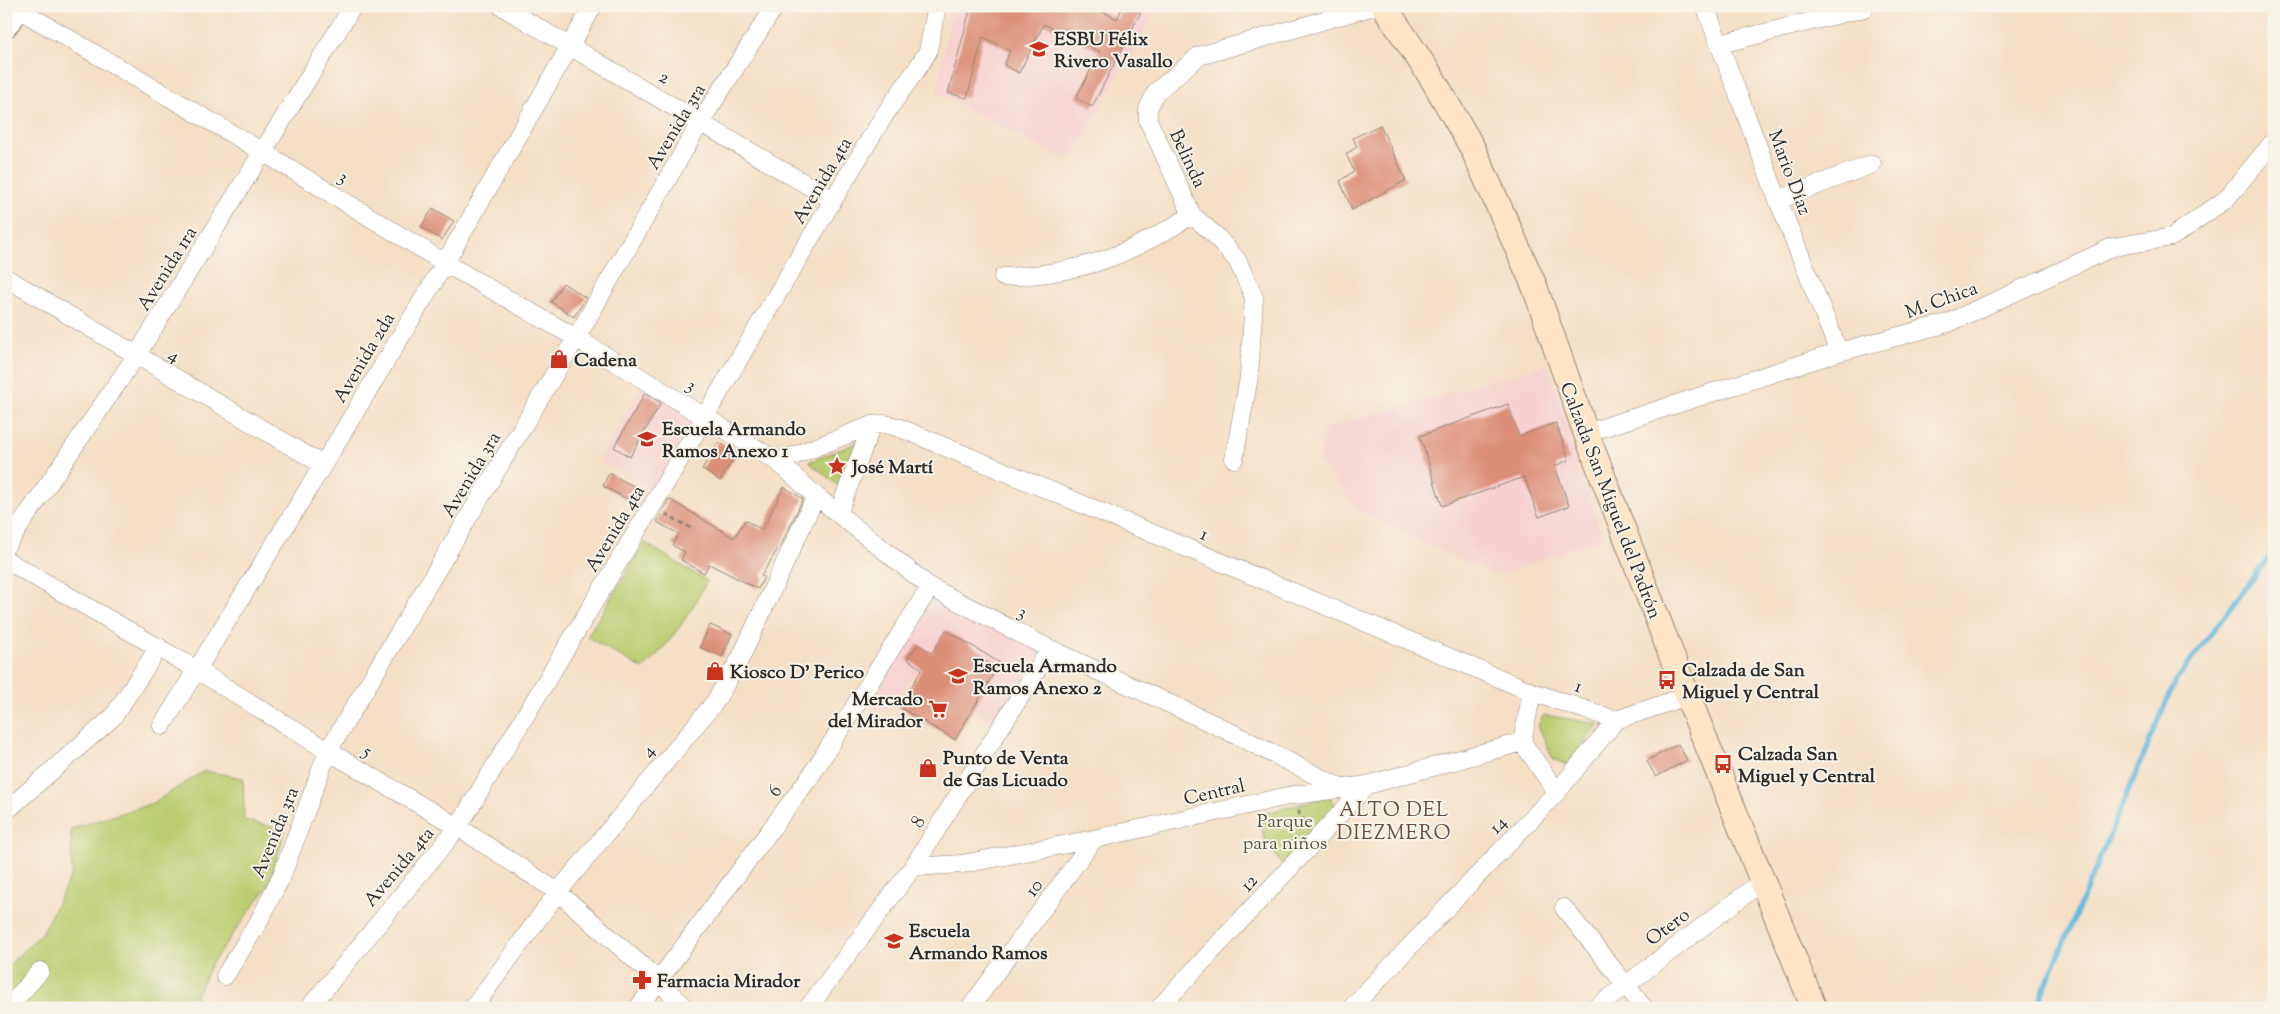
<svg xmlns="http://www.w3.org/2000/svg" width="2280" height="1014" font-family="'Sorts Mill Goudy',serif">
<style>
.built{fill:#f7d0cf}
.green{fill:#bbcd70;stroke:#737c4e}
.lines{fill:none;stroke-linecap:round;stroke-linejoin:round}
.stream{stroke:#64b9e0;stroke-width:5}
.building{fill:#dc8e77}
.minor-casing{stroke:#908578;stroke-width:19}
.tertiary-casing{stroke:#908578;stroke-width:23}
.secondary-casing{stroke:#908578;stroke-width:27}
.path{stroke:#908578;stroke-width:3;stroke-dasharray:4 4;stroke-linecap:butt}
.minor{stroke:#fff;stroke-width:18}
.tertiary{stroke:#fff;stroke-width:21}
.secondary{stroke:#ffe4c6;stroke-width:25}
.labels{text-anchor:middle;stroke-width:4;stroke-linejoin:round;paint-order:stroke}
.poi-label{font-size:19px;font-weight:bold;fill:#2b2b2b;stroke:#f7f3e8;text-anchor:start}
.street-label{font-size:19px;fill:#2b2b2b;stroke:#f7f3e8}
.park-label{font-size:19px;fill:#4f543c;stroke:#f7f3e8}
.neighbourhood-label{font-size:20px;letter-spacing:1px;fill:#694e46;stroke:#f7f3e8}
</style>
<rect width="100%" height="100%" fill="#f7f3e8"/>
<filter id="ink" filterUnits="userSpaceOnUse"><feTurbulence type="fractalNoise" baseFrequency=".02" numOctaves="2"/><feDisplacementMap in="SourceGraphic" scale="10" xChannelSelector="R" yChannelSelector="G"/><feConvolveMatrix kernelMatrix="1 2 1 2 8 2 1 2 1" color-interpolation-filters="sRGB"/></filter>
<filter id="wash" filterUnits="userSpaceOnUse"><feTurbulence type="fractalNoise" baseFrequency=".0096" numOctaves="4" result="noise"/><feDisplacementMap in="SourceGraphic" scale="20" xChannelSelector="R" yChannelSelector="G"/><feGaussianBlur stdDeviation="1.12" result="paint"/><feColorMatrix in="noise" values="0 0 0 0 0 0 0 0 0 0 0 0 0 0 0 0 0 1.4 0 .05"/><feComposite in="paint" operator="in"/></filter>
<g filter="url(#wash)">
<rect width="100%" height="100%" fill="#f5dfc5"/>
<path class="built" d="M952 6H1158L1069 162 937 92Z
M1548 365 1602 538 1494 576 1362 513 1319 462 1324 429Z
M641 386 696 417 653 490 599 461Z
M937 602 943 603 1042 650 994 723 915 673 885 710 876 711 873 709 894 653 928 607Z"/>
<path class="green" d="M859 442 842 489 809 462Z
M645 543 707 581C688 617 672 641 643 669L587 637Z
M1544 715 1599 724 1567 765 1553 759 1538 725Z
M204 771 243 778 244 820 285 830 268 886 211 964 190 1008H6V968L42 933 72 874 71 829 153 803Z
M1330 796 1336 809 1282 865 1264 838 1259 815Z"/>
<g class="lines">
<path class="stream" d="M2036 1008 2175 682 2274 550"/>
</g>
<g id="blocks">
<path class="building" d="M971 6H1092L1117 19 1123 6H1144L1092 107 1076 98 1100 52 1044 24 1019 73 1004 65 1010 51 983 37 967 98 948 93Z
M1380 125 1406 180 1352 210 1340 181 1354 171 1346 154 1357 147 1353 138Z
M433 208 454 221 442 240 421 227Z
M563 283 586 298 574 317 551 302Z
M645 393 661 403 630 457 614 447Z
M1508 404 1519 436 1556 423 1569 460 1555 466 1569 506 1539 517 1524 477 1442 506 1420 436Z
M718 442 737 453 720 481 702 469Z
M609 473 639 489 632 502 603 486Z
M784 487 803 499 783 541 761 576 764 577 758 589 709 564 704 573 681 560 685 552 672 545 679 534 657 522 669 499 734 538 745 520 762 530Z
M710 625 732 634 722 657 700 647Z
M946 630 1000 663 955 740 899 707 922 669 907 659 918 644 932 653Z
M1678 744 1687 760 1656 777 1647 761Z"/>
</g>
</g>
<g filter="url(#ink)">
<use href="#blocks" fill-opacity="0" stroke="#908578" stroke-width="1"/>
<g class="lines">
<g class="minor-casing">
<path id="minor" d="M501 6 833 200
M1705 6 1778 200 1839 352
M20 10 263 152 445 263 576 338 778 462 816 496 930 587 1050 649 1220 727 1341 788
M1720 44 1864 8
M1778 200 1872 164
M1003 277C1081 274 1127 256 1192 215
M6 278 323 465
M1586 433 1839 352 1948 323 2113 247 2172 237 2226 199 2274 141
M1234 459 1249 377 1254 297 1237 260 1216 236 1192 215 1148 120V109L1156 92 1199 56 1374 6
M778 462 872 425 885 424 900 428 1532 692 1616 720
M838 514 872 425
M6 546 136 356 353 6
M6 560 197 670 328 751 458 827 558 892 658 980 685 1008
M1532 692 1522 742 1557 792
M162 726 323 465 445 263 593 6
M6 811 113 717 159 647
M913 867 962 864 1094 839 1288 796 1367 785 1522 742
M1564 908 1644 1008
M225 976 259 921 282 875 328 751 576 338 701 121 775 6
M8 1008 40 971
M309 1008 458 827 652 506 833 200 887 111 917 69 928 51 937 6
M473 1008 558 892 715 702 741 657 816 496
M638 1008 812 774 930 587
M808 1008 913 867 1050 649
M970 1008 1094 839
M1159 1008 1367 785
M1351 1008 1557 792 1616 720 1687 696
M1596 1008 1764 880"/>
</g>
<g class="tertiary-casing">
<path id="tertiary" d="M6 27 22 6"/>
</g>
<g class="secondary-casing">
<path id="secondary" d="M1384 6 1432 78 1473 149 1534 285 1586 433 1681 680 1814 1008"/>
</g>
<path class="path" d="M666 514 694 530
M1298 811 1307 827"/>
<use href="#minor" class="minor"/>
<use href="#tertiary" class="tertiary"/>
<use href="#secondary" class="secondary"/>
</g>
</g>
<defs>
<g id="school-bare" transform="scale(1.5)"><path d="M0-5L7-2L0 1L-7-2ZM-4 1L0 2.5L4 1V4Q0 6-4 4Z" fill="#c8321e" stroke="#f7f3e8" stroke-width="2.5" paint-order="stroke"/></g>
<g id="shop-bare" transform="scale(1.5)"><path d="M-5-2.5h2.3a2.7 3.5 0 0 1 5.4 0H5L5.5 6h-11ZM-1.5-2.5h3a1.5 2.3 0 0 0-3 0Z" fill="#c8321e" stroke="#f7f3e8" stroke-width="2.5" paint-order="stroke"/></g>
<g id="sight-bare" transform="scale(1.5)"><path d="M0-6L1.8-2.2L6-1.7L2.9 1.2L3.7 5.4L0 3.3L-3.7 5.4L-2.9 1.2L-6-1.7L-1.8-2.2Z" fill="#c8321e" stroke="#f7f3e8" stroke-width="2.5" paint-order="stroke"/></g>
<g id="bus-bare" transform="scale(1.5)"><path d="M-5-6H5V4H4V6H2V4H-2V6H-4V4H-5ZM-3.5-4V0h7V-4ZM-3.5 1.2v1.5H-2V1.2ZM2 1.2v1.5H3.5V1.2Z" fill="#c8321e" stroke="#f7f3e8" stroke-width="2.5" paint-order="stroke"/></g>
<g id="supermarket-bare" transform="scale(1.5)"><path d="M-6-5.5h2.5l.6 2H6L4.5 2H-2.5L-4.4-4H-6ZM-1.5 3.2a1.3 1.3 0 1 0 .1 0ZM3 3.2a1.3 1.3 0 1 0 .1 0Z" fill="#c8321e" stroke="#f7f3e8" stroke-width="2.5" paint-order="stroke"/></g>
<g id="pharmacy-bare" transform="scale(1.5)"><path d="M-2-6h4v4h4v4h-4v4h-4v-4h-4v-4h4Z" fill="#c8321e" stroke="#f7f3e8" stroke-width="2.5" paint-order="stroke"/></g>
</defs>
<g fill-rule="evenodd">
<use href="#school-bare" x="1039" y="49"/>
<use href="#shop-bare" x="559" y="359"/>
<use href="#school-bare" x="647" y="439"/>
<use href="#sight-bare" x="837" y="466"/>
<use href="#shop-bare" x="715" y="671"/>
<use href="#school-bare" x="958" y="676"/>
<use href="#bus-bare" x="1667" y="680"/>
<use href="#supermarket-bare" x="938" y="709"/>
<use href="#bus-bare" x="1723" y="764"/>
<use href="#shop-bare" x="928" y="768"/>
<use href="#school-bare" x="894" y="941"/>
<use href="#pharmacy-bare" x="642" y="980"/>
</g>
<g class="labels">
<g class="poi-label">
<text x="1054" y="45">ESBU Félix<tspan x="1054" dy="22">Rivero Vasallo</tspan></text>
<text x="574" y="366">Cadena</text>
<text x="662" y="435">Escuela Armando<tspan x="662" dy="22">Ramos Anexo 1</tspan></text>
<text x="852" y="473">José Martí</text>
<text x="973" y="672">Escuela Armando<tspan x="973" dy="22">Ramos Anexo 2</tspan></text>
<text x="1682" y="676">Calzada de San<tspan x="1682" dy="22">Miguel y Central</tspan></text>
<text x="730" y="678">Kiosco D' Perico</text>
<text x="923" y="705" text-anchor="end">Mercado<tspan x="923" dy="22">del Mirador</tspan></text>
<text x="1738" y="760">Calzada San<tspan x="1738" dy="22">Miguel y Central</tspan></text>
<text x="943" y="764">Punto de Venta<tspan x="943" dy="22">de Gas Licuado</tspan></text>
<text x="909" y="937">Escuela<tspan x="909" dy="22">Armando Ramos</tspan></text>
<text x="657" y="987">Farmacia Mirador</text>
</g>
<g class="street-label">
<text transform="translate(665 76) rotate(29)" y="7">2</text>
<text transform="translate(675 126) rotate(-59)" y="7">Avenida 3ra</text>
<text transform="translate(1189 158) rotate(65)" y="7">Belinda</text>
<text transform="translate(1791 172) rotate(69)" y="7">Mario Díaz</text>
<text transform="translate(344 176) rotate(31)" y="7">3</text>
<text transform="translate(821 180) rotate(-59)" y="7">Avenida 4ta</text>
<text transform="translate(166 268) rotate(-58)" y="7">Avenida 1ra</text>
<text transform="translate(1941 299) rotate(-20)" y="7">M. Chica</text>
<text transform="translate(175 354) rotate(30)" y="7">4</text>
<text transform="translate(363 357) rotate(-59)" y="7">Avenida 2da</text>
<text transform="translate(692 384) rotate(32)" y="7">3</text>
<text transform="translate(470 474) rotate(-59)" y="7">Avenida 3ra</text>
<text transform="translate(1612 500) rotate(69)" y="7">Calzada San Miguel del Padrón</text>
<text transform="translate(614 528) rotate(-59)" y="7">Avenida 4ta</text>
<text transform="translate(1205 533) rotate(23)" y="7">1</text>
<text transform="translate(1023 611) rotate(27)" y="7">3</text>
<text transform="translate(1579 685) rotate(18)" y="7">1</text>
<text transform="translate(368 750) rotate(30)" y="7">5</text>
<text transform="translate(647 750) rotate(-50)" y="7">4</text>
<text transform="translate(774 790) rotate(-53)" y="7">6</text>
<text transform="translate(1214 791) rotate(-13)" y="7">Central</text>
<text transform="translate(917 821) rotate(-58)" y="7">8</text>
<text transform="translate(1497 824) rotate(-46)" y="7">14</text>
<text transform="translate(274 832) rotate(-68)" y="7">Avenida 3ra</text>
<text transform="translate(398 866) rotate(-50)" y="7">Avenida 4ta</text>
<text transform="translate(1248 882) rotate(-47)" y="7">12</text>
<text transform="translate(1033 887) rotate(-54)" y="7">10</text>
<text transform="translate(1667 926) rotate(-37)" y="7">Otero</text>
</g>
<g class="park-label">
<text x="1285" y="827">Parque<tspan x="1285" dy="22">para niños</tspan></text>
</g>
<g class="neighbourhood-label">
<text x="1394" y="816">ALTO DEL<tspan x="1394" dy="23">DIEZMERO</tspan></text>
</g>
</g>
<rect width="2280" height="1014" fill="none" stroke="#f7f3e8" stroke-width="25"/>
</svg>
